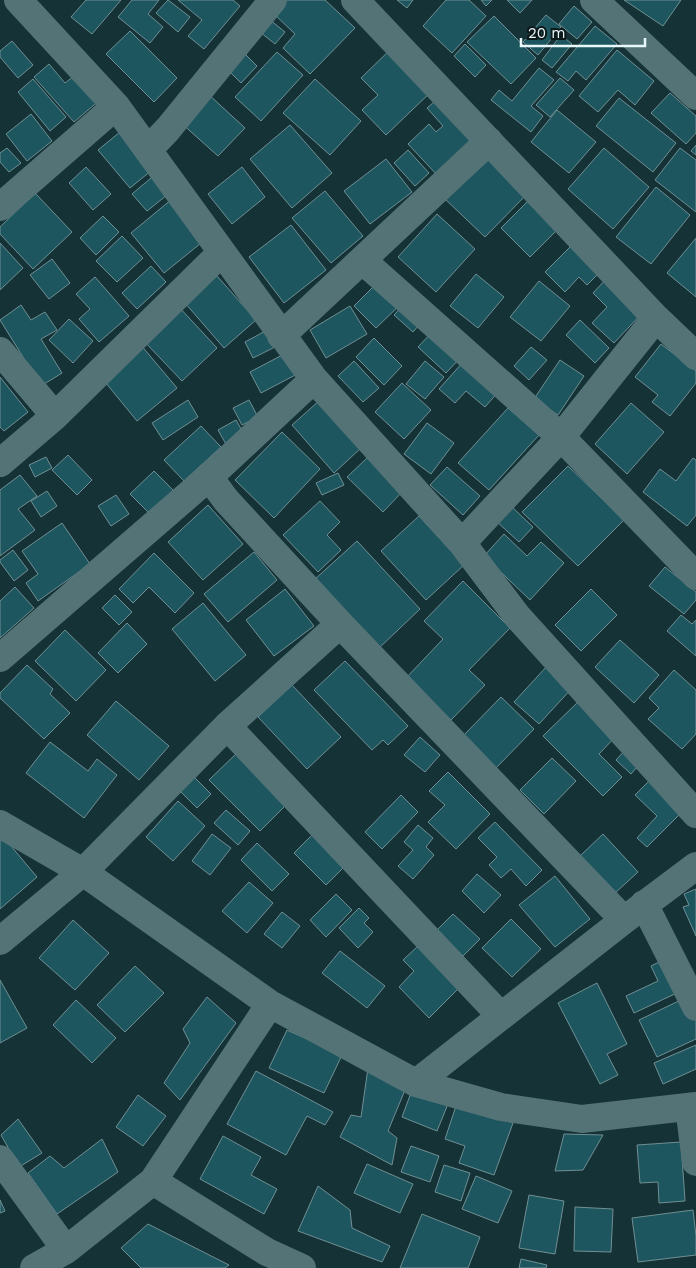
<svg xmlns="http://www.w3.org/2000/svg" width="696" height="1268" font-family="'Work Sans',sans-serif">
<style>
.building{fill:#1d565e;stroke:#708f94}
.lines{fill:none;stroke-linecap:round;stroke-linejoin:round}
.minor{stroke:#547377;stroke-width:28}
</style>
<rect width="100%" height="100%" fill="#153337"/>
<path class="building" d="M86 0H121L92 34 71 17Z
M132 0H159L148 14 163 27 150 43 118 17Z
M168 0 190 17 178 32 156 13Z
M178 0H233L240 6 204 49 188 36 202 20Z
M284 0H325L355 28 310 74 283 48 295 34 272 12Z
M397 0H413L407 8Z
M446 0H469L486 16 452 53 423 26Z
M481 0H492L486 6Z
M507 0H532L520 13Z
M624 0H681L663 26Z
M574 6 592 22 577 39 559 24Z
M546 15 561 27 538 55 523 42Z
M265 16 285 32 275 44 255 28Z
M494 16 536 58 511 84 467 42Z
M595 26 617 44 586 80 576 71 568 81 556 72Z
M130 31 177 78 154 102 106 54Z
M561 35 572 44 552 68 542 60Z
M12 41 33 65 18 78 0 57V51Z
M465 44 486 65 475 77 454 56Z
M393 47 434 89 386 135 362 110 378 95 361 78Z
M617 50 654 81 635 105 618 90 598 112 579 96Z
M242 51 257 66 241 83 226 68Z
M277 52 303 75 261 121 235 97Z
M49 64 65 83 78 73 101 99 74 122 34 77Z
M539 68 554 80 531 106 543 116 531 132 491 100 499 90 512 101Z
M560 78 574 90 550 117 536 105Z
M33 79 66 117 50 131 18 92Z
M315 79 361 121 330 155 283 113Z
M207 93 245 128 218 156 180 122Z
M670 93 696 116V133L686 144 651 113Z
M440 97 479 138 438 176 408 144 429 124 436 132 443 126 427 108Z
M619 98 676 143 653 172 596 126Z
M557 110 596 142 569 173 531 142Z
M31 114 52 141 27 161 6 134Z
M290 125 332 173 292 208 250 159Z
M120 132 152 170 130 188 98 150Z
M696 145V155L691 151Z
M7 148 21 163 9 172 0 162V153Z
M604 148 649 187 613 229 568 189Z
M680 148 696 160V212L655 180Z
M408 150 429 173 415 186 394 163Z
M487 155 528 193 485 237 445 199Z
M386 159 412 192 370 224 344 191Z
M86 167 111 194 93 210 69 183Z
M242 167 265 197 232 224 208 194Z
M157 173 172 191 147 211 132 194Z
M656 187 690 215 651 264 616 237Z
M325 191 363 236 331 263 292 218Z
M35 193 72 232 33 269 0 234V227Z
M172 199 206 239 164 273 131 233Z
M528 201 557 230 530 257 501 228Z
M437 214 475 249 436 292 398 257Z
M103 216 119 232 96 255 80 238Z
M291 225 326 270 284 303 249 257Z
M122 236 143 258 117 282 96 261Z
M696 238V297L667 273Z
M0 243 23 268 0 290Z
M574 243 602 270 587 285 579 277 565 292 545 272Z
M52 259 70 283 49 299 30 275Z
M151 266 166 282 137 309 122 293Z
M476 274 504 297 478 328 450 306Z
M217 276 256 320 224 348 185 303Z
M95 277 129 316 99 342 79 319 90 309 76 294Z
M608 277 644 311 614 343 592 323 607 307 593 293Z
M381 279 403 302 376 328 354 306Z
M539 281 570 306 541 341 510 317Z
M406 302 424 319 413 332 394 315Z
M21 305 31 320 45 312 57 330 41 339 62 373 41 386 0 320Z
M178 306 217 348 182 381 142 339Z
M350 306 367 334 326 358 310 330Z
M69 319 93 341 73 363 49 340Z
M580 320 609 348 595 363 566 335Z
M273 327 281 344 253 358 245 342Z
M433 331 461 357 446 373 418 347Z
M374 338 402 366 384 385 356 357Z
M140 344 177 388 137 421 101 377Z
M661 344 696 371V383L670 416 652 402 658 395 635 377Z
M531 347 547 360 529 380 514 366Z
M290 351 301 372 261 393 250 372Z
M560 360 584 376 558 415 534 399Z
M354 361 379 388 363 402 338 376Z
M425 361 444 377 425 399 406 384Z
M464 361 499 391 485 407 466 391 455 403 439 389Z
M0 377 28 412 4 431 0 427Z
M402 383 431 410 404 439 375 412Z
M188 400 198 417 163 440 152 423Z
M249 400 258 417 242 425 233 408Z
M320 400 362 447 334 473 292 425Z
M631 403 664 432 627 474 595 444Z
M508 408 539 435 489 490 458 463Z
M236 420 245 436 227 446 218 430Z
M427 423 454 443 431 474 404 454Z
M201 426 221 447 184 481 164 460Z
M282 432 320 469 274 518 235 480Z
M68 455 92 480 77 495 52 470Z
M46 457 52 468 35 477 29 465Z
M367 458 402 492 383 512 347 477Z
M693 458 696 460V515L687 526 643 492 660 469 676 481Z
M568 466 624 520 578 566 522 512Z
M447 467 480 496 463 515 430 485Z
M154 471 174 491 150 514 130 494Z
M338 473 344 485 322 495 316 483Z
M20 475 37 496 18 509 35 530 0 556V490Z
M47 491 57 506 41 517 31 501Z
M116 495 129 514 111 526 98 506Z
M320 501 340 522 327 535 341 550 318 572 283 535Z
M208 505 243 544 203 580 168 542Z
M511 506 533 527 519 542 496 521Z
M419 516 464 565 426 600 381 551Z
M62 523 90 564 38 601 26 583 38 574 22 551Z
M504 534 527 556 541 542 564 563 530 600 484 556Z
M357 541 420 609 378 649 314 580Z
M13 550 28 570 14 581 0 562V560Z
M254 552 277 580 228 622 204 594Z
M154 553 194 593 175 613 149 587 133 603 119 589Z
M665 567 696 592V600L684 614 649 586Z
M463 581 510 628 469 670 485 685 451 720 407 677 443 639 424 621Z
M15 587 34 608 0 638V601Z
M285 589 314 626 274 656 246 620Z
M591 589 617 615 581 651 555 625Z
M115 595 132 612 119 625 102 608Z
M203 603 246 655 215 681 172 629Z
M681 615 692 624 696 620V656L667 631Z
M127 623 147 644 118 673 98 653Z
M65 630 106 670 76 701 35 661Z
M620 640 659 675 634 703 595 667Z
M345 661 408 726 388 745 383 740 372 750 314 690Z
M27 665 53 689 50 694 70 713 44 739 0 698V693Z
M548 665 573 687 539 724 514 702Z
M674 670 696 690V734L682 749 648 719 659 708 649 698Z
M292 685 341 737 307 769 258 717Z
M501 697 534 729 495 769 462 737Z
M581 699 617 735 599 754 622 777 603 796 543 736Z
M116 701 169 746 139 780 87 735Z
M420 737 440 755 425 772 404 755Z
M50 742 88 771 97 759 117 775 84 818 26 773Z
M628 747 642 761 631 774 616 760Z
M239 751 289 802 260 831 209 780Z
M552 758 576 781 544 814 520 790Z
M189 772 211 794 197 808 175 786Z
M448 772 490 814 456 849 428 822 445 805 429 791Z
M650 780 683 811 647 847 637 838 657 816 635 795Z
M401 795 418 812 382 849 365 832Z
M178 801 205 826 173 861 146 837Z
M226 810 250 831 238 845 214 823Z
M495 822 542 870 526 886 511 869 501 878 489 865 497 857 478 838Z
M418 825 433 838 426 847 434 855 413 879 398 866 413 850 404 842Z
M317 830 349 862 326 885 294 853Z
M0 833 37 877 0 909Z
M212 834 231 848 210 875 192 861Z
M603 834 638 872 615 893 580 856Z
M257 843 289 874 272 891 241 860Z
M477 874 501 895 484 913 462 891Z
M555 876 590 919 555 947 519 905Z
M249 882 273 903 247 933 222 911Z
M696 889V936L683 907 689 905 684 894Z
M336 894 352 910 326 937 310 920Z
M359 908 369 918 364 923 373 932 358 948 339 928Z
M282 912 300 926 282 948 264 934Z
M453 914 480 939 463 956 437 930Z
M511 919 541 949 512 977 482 948Z
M73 920 109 953 75 990 39 958Z
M418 946 460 987 429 1018 399 987 414 971 403 960Z
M340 951 385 986 367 1008 322 973Z
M663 960 679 992 634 1013 626 996 658 981 651 966Z
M135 966 164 993 125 1032 97 1005Z
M0 980 27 1028 0 1043Z
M597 983 627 1044 607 1054 618 1075 600 1084 558 1003Z
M207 997 236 1023 180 1100 164 1083 190 1043 183 1029Z
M685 998 696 1021V1039L657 1057 639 1020Z
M76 1000 116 1038 92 1063 53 1025Z
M287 1030 342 1055 324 1093 269 1068Z
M696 1045V1069L663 1084 654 1063Z
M368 1068 405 1090 388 1131 397 1138 392 1165 340 1137 351 1115 361 1117Z
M256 1071 333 1112 325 1125 307 1116 286 1155 227 1124Z
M412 1090 448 1104 437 1131 402 1117Z
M138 1095 166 1116 143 1146 116 1127Z
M457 1103 513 1123 494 1175 459 1163 465 1146 445 1139Z
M18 1119 42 1153 19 1167 1 1135Z
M564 1134 603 1135 583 1170 555 1171Z
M223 1136 261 1157 251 1175 277 1189 264 1214 200 1179Z
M102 1139 118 1172 57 1214 28 1173 50 1156 64 1168Z
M681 1142 685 1201 659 1203 658 1182 640 1183 637 1145Z
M411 1146 439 1156 430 1182 401 1172Z
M367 1164 413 1184 400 1213 354 1193Z
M444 1165 470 1173 461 1201 435 1192Z
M476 1176 512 1191 498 1223 462 1209Z
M318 1186 350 1210 352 1228 390 1246 382 1262 298 1231Z
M529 1195 564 1201 555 1254 519 1248Z
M0 1200 5 1211 0 1213Z
M575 1207 613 1209 611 1252 574 1251Z
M693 1210 696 1236V1255L638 1262 632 1218Z
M422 1214 480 1237 468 1268H400Z
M148 1224 229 1265 225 1268H141L121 1248Z
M521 1259 547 1265 546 1268H519Z"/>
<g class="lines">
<path class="minor" d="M18 0 116 106 314 379 462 543 517 616 696 814
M355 0 656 318 696 356
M594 0 696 96
M148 150 168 129 273 0
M0 207 116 106
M362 260 561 437 696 576
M281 336 489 141
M0 351 55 416
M0 463 55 416 221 253
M209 477 226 500 340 624 624 920
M462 543 561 437 656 318
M0 658 209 477 314 379
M227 726 501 1016
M0 824 83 872 270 1004 416 1083 501 1107 582 1119 696 1106
M644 904 696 1007
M0 941 83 872 227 726 340 624
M416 1083 624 920 696 866
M689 1107 696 1162
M0 1159 66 1250
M153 1181 267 1252 302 1268
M34 1268 66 1250 153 1181 270 1004"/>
</g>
<path d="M521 38v8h124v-8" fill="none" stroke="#e7f7fa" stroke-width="2.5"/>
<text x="528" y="38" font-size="15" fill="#e7f7fa" stroke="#0c181a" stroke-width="4" paint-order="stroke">20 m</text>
</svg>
